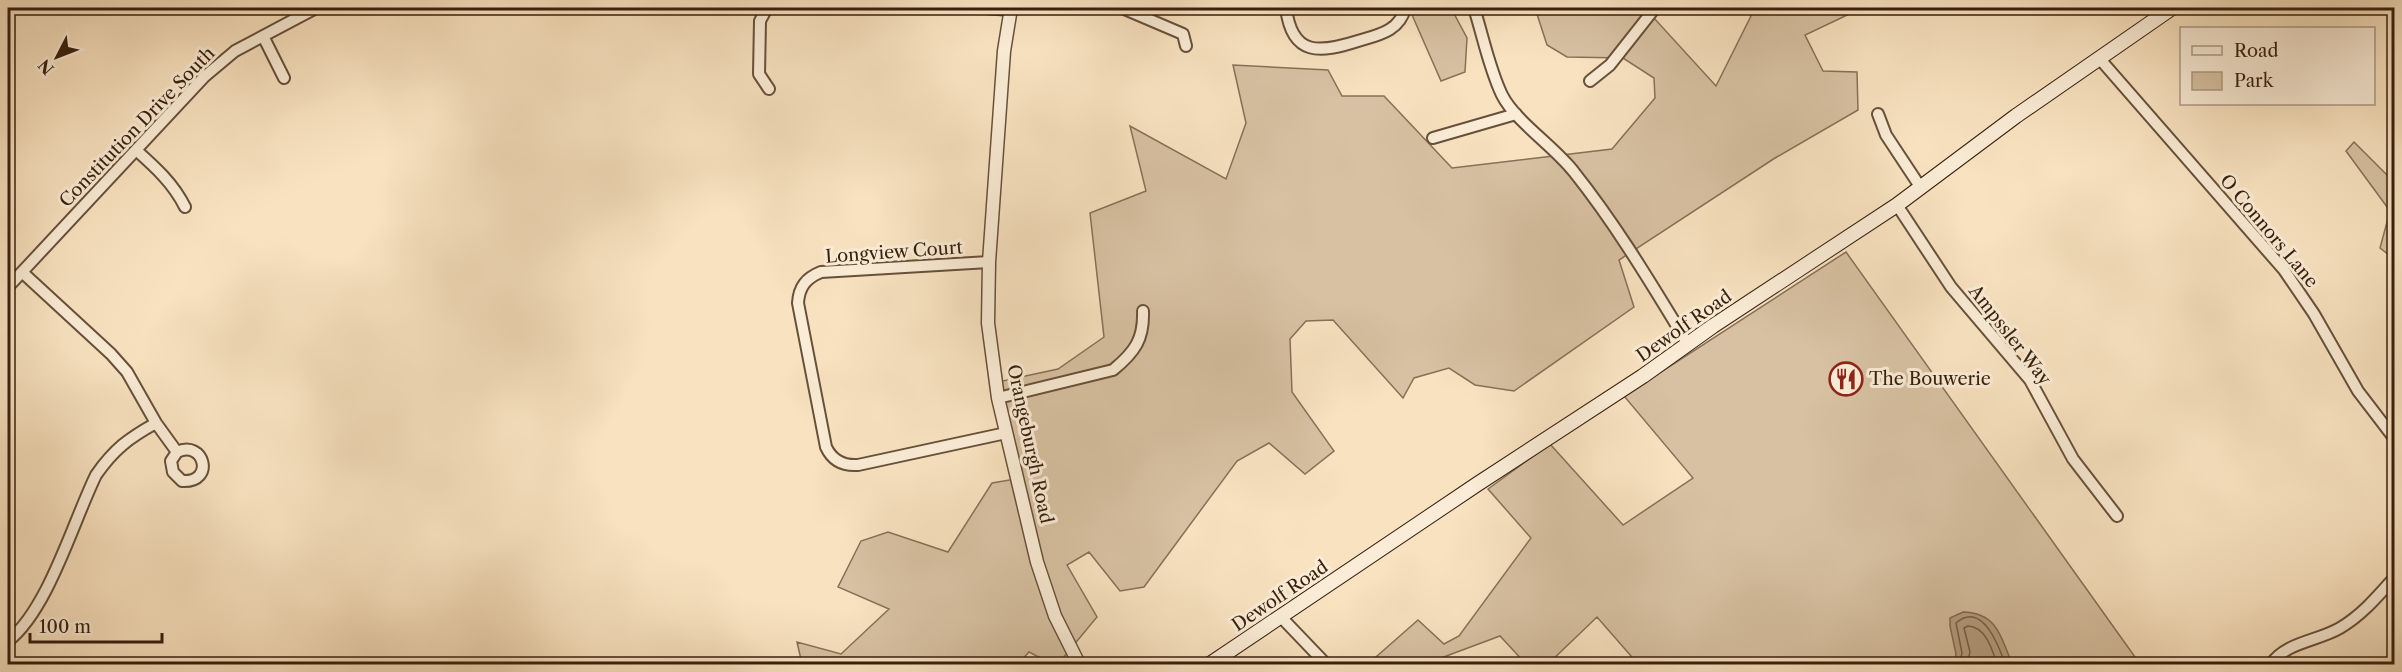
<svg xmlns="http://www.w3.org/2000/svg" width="2402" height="672" font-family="'Libre Caslon Text',serif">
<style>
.green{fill:#d7c1a2;stroke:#877058;stroke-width:1.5}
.water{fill:#b6a083;stroke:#836c54;stroke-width:1.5}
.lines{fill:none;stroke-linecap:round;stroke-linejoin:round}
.shore{stroke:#766048;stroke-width:1.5}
.minor-casing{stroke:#67503a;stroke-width:14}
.tertiary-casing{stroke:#67503a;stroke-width:15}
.secondary-casing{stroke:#371f0e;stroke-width:16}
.minor{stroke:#faecd6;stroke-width:10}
.tertiary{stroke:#faecd6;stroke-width:12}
.secondary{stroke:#faecd6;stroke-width:14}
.labels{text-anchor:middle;stroke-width:6;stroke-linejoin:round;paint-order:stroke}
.street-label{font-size:18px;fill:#371f0e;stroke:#faecd6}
.poi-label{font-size:18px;fill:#371f0e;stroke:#faecd6;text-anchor:start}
</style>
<rect width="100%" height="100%" fill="#f8e2c0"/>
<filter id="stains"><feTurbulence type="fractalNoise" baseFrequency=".00333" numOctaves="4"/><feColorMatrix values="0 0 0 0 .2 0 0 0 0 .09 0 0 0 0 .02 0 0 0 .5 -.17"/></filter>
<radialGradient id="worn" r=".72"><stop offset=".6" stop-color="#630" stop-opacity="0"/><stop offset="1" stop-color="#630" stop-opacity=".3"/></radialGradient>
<path class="green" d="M1409 8H1451L1467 38 1465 72 1441 81Z
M1535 8H1632L1654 18 1716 86 1755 8H1862L1805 35 1823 71 1857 72 1858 110 1775 158 1619 260 1634 307 1514 391 1475 385 1449 368 1414 378 1403 398 1333 320 1306 321 1290 339 1292 392 1334 451 1305 474 1269 443 1237 461 1144 587 1120 591 1089 552 1067 565 1097 617 1058 664H1052L1029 652 1018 664H802L797 642 841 654 889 609 838 587 861 541 888 532 948 552 992 483 1016 479 998 382 1058 369 1104 337 1090 213 1146 191 1130 126 1226 179 1246 123 1233 65 1328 70 1342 96H1384L1452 168 1612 149 1655 98 1654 78 1623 58 1567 57 1547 45Z
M2354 142 2394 182V259L2380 248 2390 211 2346 151Z
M1846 252 2140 664H1638L1597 617 1548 664H1526L1500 636 1425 664H1368L1418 620 1444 644 1459 636 1531 538 1488 489 1550 444 1623 525 1693 478 1624 396Z"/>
<path class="water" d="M1963 612C1997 613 2001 636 2012 664H1954L1956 654 1950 626V618Z"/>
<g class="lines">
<path class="shore" d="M1959 664 1962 653 1956 623C1982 600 1999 646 2005 664
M1967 664 1970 652 1964 628 1968 626C1986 627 1992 649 1997 664"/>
<g class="minor-casing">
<path id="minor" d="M767 8 760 21 759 74 769 89
M985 8 1010 10
M1122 8 1183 34 1186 46
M1286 8C1292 57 1320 53 1358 41 1378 35 1400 31 1405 8
M1474 8C1483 36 1489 68 1502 95 1515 121 1555 147 1574 172 1617 226 1652 285 1688 344
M263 36 284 78
M2099 58 2284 270 2314 314 2358 391 2394 438
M1590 81 1610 65 1655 8
M1878 114 1886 135 1921 188
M1433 138 1516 114
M136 150C155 167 173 183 185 207
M1897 205 1951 287 2030 380 2073 459 2117 516
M989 262 821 272C806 278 799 287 798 303L826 447C832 460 843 466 858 465L1006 433
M22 272 111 354 127 372 156 423 177 452 171 461 173 472 182 481C216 483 204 439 177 452
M8 287 204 77 235 51 316 8
M998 398 1113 370C1135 352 1144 339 1143 311
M1281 617 1326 664
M8 641C48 610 73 522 96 475 114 449 129 438 156 423
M2271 664C2286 642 2318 641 2340 628 2362 615 2378 596 2394 578"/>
</g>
<g class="tertiary-casing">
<path id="tertiary" d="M1011 8 1004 51 989 262 988 323 998 398 1037 562 1055 616 1079 664"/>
</g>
<g class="secondary-casing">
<path id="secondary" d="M1210 664 1476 485 1643 376 1713 326 1897 205 2016 116 2172 8"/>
</g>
<use href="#minor" class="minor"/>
<use href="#tertiary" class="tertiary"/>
<use href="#secondary" class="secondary"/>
</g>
<defs>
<g id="restaurant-ring" transform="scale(1.725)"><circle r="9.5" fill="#faecd6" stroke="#8f2418" stroke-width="1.5"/><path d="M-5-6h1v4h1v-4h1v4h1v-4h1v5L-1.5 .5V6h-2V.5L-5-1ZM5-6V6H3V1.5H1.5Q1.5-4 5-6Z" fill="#8f2418"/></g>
</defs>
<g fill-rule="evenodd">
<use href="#restaurant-ring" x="1846" y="379"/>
</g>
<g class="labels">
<g class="street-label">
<text transform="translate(137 127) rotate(-46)" y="6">Constitution Drive South</text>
<text transform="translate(2269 231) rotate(50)" y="6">O Connors Lane</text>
<text transform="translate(894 252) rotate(-4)" y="6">Longview Court</text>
<text transform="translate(1684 326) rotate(-35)" y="6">Dewolf Road</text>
<text transform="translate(2010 335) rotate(52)" y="6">Ampssler Way</text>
<text transform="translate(1030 444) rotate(78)" y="6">Orangeburgh Road</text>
<text transform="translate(1280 596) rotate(-34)" y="6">Dewolf Road</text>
</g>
<g class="poi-label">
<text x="1869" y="385">The Bouwerie</text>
</g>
</g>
<rect width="2402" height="672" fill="none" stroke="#f8e2c0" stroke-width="30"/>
<rect x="9" y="9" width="2384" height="654" fill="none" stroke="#371f0e" stroke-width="3"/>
<rect x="15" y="15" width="2372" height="642" fill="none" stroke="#371f0e" stroke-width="1.5"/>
<rect x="2180" y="27" width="195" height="78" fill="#faecd6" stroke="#ac9a86" stroke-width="1.5"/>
<rect x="2192" y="46" width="30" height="9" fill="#faecd6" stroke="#ac9a86" stroke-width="1.5"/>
<text x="2234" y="57" font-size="18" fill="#371f0e">Road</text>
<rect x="2192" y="72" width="30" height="18" fill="#d7c1a2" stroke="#ac9a86" stroke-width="1.5"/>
<text x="2234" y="87" font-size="18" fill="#371f0e">Park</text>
<g transform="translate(57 57) rotate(228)" stroke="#faecd6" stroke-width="4.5" paint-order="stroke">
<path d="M0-4.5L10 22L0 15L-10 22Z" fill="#371f0e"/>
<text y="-9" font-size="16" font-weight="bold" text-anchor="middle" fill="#371f0e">N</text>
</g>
<path d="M30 633v9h132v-9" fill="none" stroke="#371f0e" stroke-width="3"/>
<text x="39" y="633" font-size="18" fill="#371f0e" stroke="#faecd6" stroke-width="4.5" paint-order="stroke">100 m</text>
<rect width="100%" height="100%" filter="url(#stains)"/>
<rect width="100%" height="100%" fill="url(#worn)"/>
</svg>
